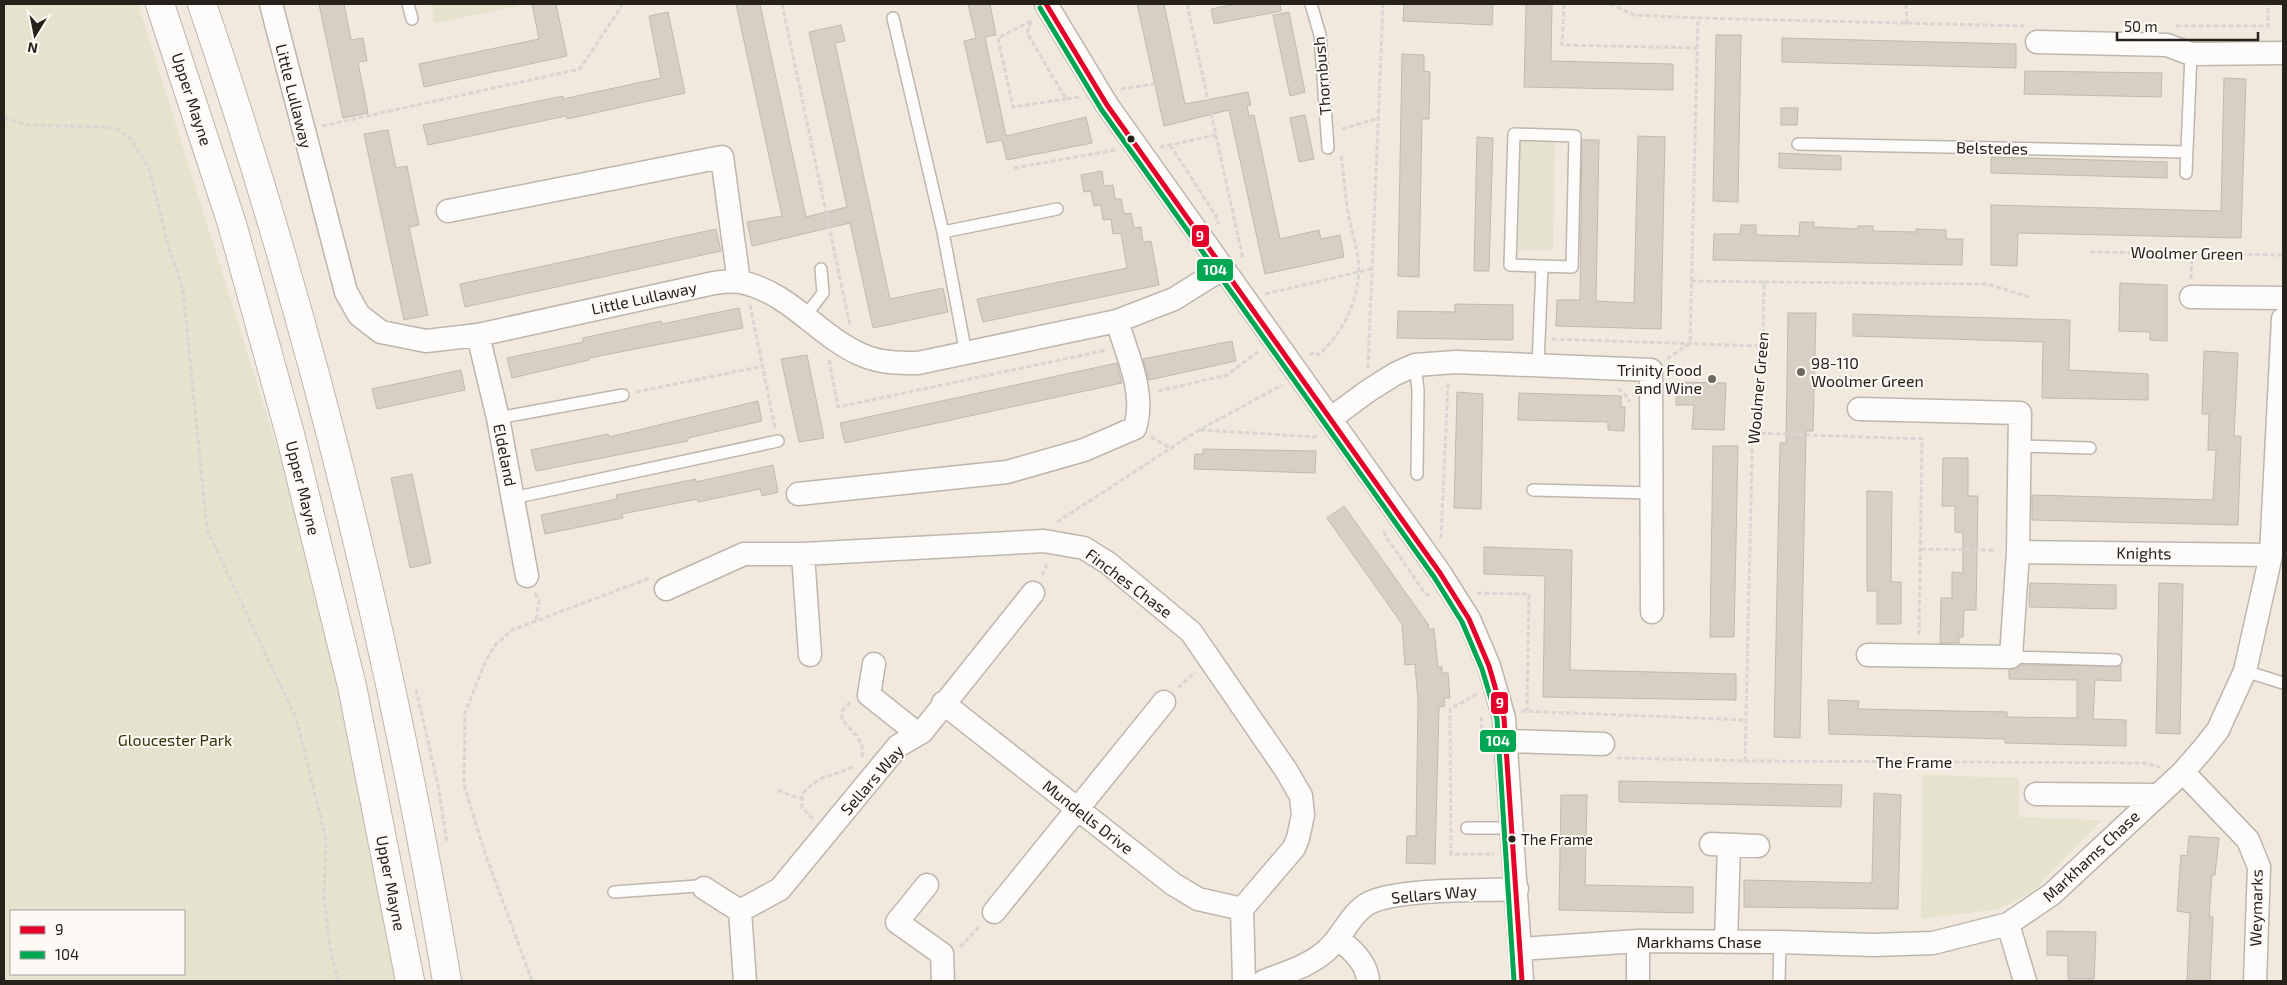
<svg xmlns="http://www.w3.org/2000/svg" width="2287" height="985" font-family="'Exo 2',sans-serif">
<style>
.green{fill:#e5e3ce;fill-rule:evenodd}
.building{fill:#d8cfc4;stroke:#c0b9b0}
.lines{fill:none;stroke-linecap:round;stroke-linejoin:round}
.lane-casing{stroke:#bdb6ae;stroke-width:14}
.street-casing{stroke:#bdb6ae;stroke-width:25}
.primary-casing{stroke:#bdb6ae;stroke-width:30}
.path{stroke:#d8d5d2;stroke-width:3;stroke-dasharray:5 2.5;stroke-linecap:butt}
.lane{stroke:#fdfcfa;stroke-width:11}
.street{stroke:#fdfcfa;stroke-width:22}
.primary{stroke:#fdfcfa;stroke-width:28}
.bus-1-casing{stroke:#fdfaf6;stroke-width:9}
.bus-2-casing{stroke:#fdfaf6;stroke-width:9}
.bus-1{stroke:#e4002b;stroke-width:5}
.bus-2{stroke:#00a651;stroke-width:5}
.bus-dot{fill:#26211a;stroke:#fdfaf6;stroke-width:2}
.poi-dot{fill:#6d675f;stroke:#fdfaf6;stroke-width:2}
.labels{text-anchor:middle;stroke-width:4;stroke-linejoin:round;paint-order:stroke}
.bus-label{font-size:15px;fill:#26211a;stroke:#fdfaf6;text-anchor:start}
.street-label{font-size:16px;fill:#26211a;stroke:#fdfaf6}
.poi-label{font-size:16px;fill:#26211a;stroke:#fdfaf6;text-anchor:start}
.park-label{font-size:16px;fill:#333507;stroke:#fdfaf6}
.line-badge{stroke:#fdfaf6;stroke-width:2}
.badge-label{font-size:14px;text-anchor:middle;font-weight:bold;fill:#fff}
</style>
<rect width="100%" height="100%" fill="#f2e9de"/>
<path class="green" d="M4 4H138L282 463 349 731 397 981H4ZM11 911H184V974H11Z
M431 4H517L518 6 435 23Z
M1519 141 1555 142 1553 250H1518Z
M1923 775 2019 778V817L2102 820 2032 892 1999 909 1921 919Z"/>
<path class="building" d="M319 4H344L351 40 363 38 367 61 358 62 368 113 343 118Z
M532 4H556L567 56 424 87 419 64 539 39Z
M736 4H760L806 217 847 207 809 32 841 25 845 41 835 43 890 299 943 288 948 312 873 328 850 223 752 246 747 222 782 216Z
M968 4H990L996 35 985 37 1006 136 1086 117 1092 143 1007 160 1002 140 987 143 964 41 976 38Z
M1137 4H1164L1185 104 1248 92 1251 105 1247 106 1249 116 1254 115 1280 239 1319 230 1321 239 1340 235 1344 257 1265 274 1229 110 1164 126Z
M1237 4H1280L1281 11 1214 24 1211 9Z
M1404 4H1493L1492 25 1403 21Z
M1526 4H1552L1551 61 1673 64V90L1524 87Z
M668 12 685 93 567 119 566 116 428 145 423 125 563 96V99L661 78 649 16Z
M1289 12 1305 92 1290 96 1273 15Z
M1716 35H1741L1738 202 1713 201Z
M1782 38 2016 44V68L1782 62Z
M1402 54 1424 55V71L1430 72 1429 119H1422L1419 277 1398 276Z
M2025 71 2162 73 2161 97 2024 94Z
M2224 78 2246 79 2241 238 2018 233 2017 266 1991 265V205L2221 211Z
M1781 108H1798L1797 125H1781Z
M1305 115 1314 159 1299 162 1290 118Z
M388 130 396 168 407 166 419 225 409 227 428 315 404 320 364 134Z
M1638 136 1665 137 1661 329 1556 326 1557 300H1580L1582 140H1599L1596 301 1634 303Z
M1477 137 1493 138 1489 271H1474Z
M1779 153 1841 156V170L1779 168Z
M1991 157 2167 162V178L1991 173Z
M1102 171 1104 186 1113 185 1115 199H1121L1124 214 1131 213 1134 228 1141 227 1143 242 1151 241 1159 285 983 322 977 299 1127 268 1121 233 1113 234 1111 219 1103 220 1101 205 1094 206 1091 191 1084 192 1081 175Z
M1800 222H1814V227L1858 229V226H1873V231L1916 232V229L1946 230V239H1963L1962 265 1713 260 1714 234H1740L1741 225H1756V235L1799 236Z
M716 229 721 251 465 307 460 284Z
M2120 283 2167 285V341L2150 340V332L2119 331Z
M1455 304 1513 305V340L1397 338 1398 311 1455 312Z
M739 308 743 328 589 358V360L512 378 507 358 583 342V338L661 321 662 324Z
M1788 313H1816L1813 431H1806L1800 738 1774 737 1780 443H1786Z
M1853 314 2070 320 2069 370 2148 374V400L2042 398 2043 342 1853 336Z
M1232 341 1236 361 1149 380 1143 359Z
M2204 351 2238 353 2234 436H2241L2238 525 2032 520V495L2213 500 2216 450H2208L2209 414H2202Z
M807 355 824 438 799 442 781 359Z
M1117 363 1122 383 845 443 840 423Z
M461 370 465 390 377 409 372 389Z
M1677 382 1726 383 1724 430 1692 429 1694 405H1676Z
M1457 392 1483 394 1481 509 1454 508Z
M1519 393 1621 396V407H1625L1624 431 1608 430V422L1518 420Z
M758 401 762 421 688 438V441L536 471 531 450 608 434 609 437Z
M1713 446H1738L1734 637H1710Z
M1203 449 1316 451 1315 473 1194 469 1195 454H1203Z
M1943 458H1968V496H1978L1976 610H1964L1963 637H1959V643H1940L1941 598H1952V572L1963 573V533L1955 532V506H1942Z
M773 465 778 492 762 496 760 489 698 502V499L622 514 623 518 545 534 541 515 617 499 616 495 696 479V482Z
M412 474 431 563 410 568 391 478Z
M1867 491 1892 492 1891 582H1901V624H1877V591H1867Z
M1344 506 1428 624 1429 629H1434L1438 667H1442V673H1448L1450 698H1444L1445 706 1439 707 1435 864 1406 863 1407 836H1416L1418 702 1415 664 1405 665 1402 624 1327 518Z
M1484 547 1572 550 1570 670 1736 674V700L1543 697 1545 576 1484 574Z
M2030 583 2116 585V609L2029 607Z
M2159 583 2183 584 2180 734 2156 733Z
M2021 665 2121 666V681L2095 680 2093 719 2126 720V746L2005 743V739L1829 734 1828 700 1859 701 1858 709 2007 712V717L2077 718V680L2009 679V670Z
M1619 781 1842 785 1841 807 1619 802Z
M1874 793 1901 795 1898 909 1744 907V880L1872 883Z
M1561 795H1587L1585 885 1693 887V913L1559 910Z
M2189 836 2219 838 2215 875H2212L2209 917H2213L2210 981H2187L2190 913 2177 911 2181 855 2187 856Z
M2047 931 2096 932 2094 979H2068V956L2047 955Z"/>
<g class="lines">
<g class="lane-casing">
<path id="lane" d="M408 4 412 19
M1311 4 1320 35 1328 148
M893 18 943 232 966 354
M1514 134 1575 136 1572 267 1510 265Z
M1798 144 2187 152
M2186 173 2191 54
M943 232 1057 209
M806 315 823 293 821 269
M1415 365 1418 390 1417 474
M1538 366 1542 266
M498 418 623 395
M2020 446 2090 448
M1533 490 1651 493
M513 498 778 441
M2011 657 2116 660
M2245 671 2283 683
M1467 828H1513
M614 892 697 886 704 888
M1779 981 1780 942"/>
</g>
<g class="street-casing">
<path id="street" d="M271 4 346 292 359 315 381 332 426 341 478 335 714 283C722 282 733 281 741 282 791 293 818 336 862 355 881 363 898 363 918 363L1117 321 1174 299 1222 269
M1046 4 1107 105 1440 573 1469 619 1489 666 1504 718 1522 981
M2037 42 2167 45 2191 54 2283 53
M448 211 722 157 739 282
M2191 297 2283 298
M478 335 498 418 527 576
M1859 409 2020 413 2018 552 2011 657 1868 655
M1330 419 1368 391 1395 374 1415 365 1456 362 1651 370 1652 612
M798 494 1007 472 1084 450 1135 428C1146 393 1127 355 1117 321
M2018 552 2271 555
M803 554 810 655
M666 589 744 554H803L1044 541 1084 548 1108 563 1191 632 1286 770 1301 796 1303 815 1298 838 1294 848 1242 909 1244 981
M874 664 869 695 918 734
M943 703 1173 884 1198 899 1242 909
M1506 741 1603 744
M2183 772 2248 840 2259 867 2255 981
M2036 794 2156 795
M1711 844 1758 846
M927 885 897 922 942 954 943 981
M704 888 740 911
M740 911 780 889 898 746 922 732 1033 593
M740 911 745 981
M994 912 1164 702
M2008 924 2025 981
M1338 939C1352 949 1367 963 1368 981
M1726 942 1729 845
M1521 949 1638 941 1780 942 1873 945 1933 943 2008 924 2052 894 2183 772 2203 749 2218 730 2245 671 2271 555 2283 319
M1264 981C1286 973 1315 964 1331 946 1344 933 1352 912 1369 903 1400 888 1479 891 1517 889
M1638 981V941"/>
</g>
<g class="primary-casing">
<path id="primary" d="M160 4 232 224 290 434 352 686 410 981
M202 4C311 323 391 649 447 981"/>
</g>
<path class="path" d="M782 4 850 326
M1187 4 1208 100
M1564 4 1562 45 1697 48
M1610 4 1635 15 1698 18 2024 26
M1906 4 1907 24
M1031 21 1027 33 1066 99 1080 97
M1031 21 998 38 1013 107 1066 99
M2176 26H2268V4
M1121 89 1155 84
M1211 113 1243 259
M4 118 28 125 108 127 119 130 131 139 149 168 168 245 183 290 207 530 296 718 326 839 324 897 330 948 338 981
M322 126 580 69 623 4
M1342 129 1379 118
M1170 145 1218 219V224
M1160 147 1216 135
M1014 168 1115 150
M2090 252 2283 255
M2191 279 2192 254
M1691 281 1764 282
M1265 294 1371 269
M750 305 775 428
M1552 339 1763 346
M1310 355 1314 352 1319 355C1345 330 1362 296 1358 258 1356 243 1351 228 1348 213 1345 194 1344 174 1341 155
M1667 359 1690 343 1698 18
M829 360 838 407 1107 350
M1368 368 1383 4
M1618 389 1624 393 1630 402
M1158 391 1227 375 1259 351
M636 392 763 366
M1200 430 1318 437
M1753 433 1922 439 1919 636
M1151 437 1172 449
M1057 522 1199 430 1282 385
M1384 531 1385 535 1424 592 1430 596
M1441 538 1448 382
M1921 549 1996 550
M1042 575 1046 568V562
M535 593 539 601 536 621
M1477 593 1529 594 1527 711
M1178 688 1195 672
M416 689 438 785 447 842
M1477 694 1450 709 1451 854H1494
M850 702 842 711V718C850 733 865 737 862 757
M1521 711 1746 720
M1481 717 1483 743
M1617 758 1750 761 2145 763 2160 767
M1745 761 1753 414 1763 346 1764 282 1988 284 2029 297
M778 790 791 796 801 798
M813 819 802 807V795C818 774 832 777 853 767
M960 947 980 926
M532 981 485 853 464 785 465 713 486 660 496 644 512 630 650 578"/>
<use href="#lane" class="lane"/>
<use href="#street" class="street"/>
<use href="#primary" class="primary"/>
<g class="bus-1-casing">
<path id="bus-1" d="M1046 4 1107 105 1440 573 1469 619 1489 666 1504 718 1522 981"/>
</g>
<g class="bus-2-casing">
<path id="bus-2" d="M1040 8 1101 109 1434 577 1462 622 1482 669 1497 719 1514 981"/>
</g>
<use href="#bus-1" class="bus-1"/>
<use href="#bus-2" class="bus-2"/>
</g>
<g class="bus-dot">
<circle cx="1131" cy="139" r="4.5"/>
<circle cx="1512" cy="839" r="4.5"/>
</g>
<g class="poi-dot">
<circle cx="1801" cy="372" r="5"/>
<circle cx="1712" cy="379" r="5"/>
</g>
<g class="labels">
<g class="bus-label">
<text x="1521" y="845">The Frame</text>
</g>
<g class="street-label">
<text transform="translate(1322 76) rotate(-95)" y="6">Thornbush</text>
<text transform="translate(294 96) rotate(76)" y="6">Little Lullaway</text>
<text transform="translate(192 99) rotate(72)" y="6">Upper Mayne</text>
<text transform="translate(1992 148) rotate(1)" y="6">Belstedes</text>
<text transform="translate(2187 253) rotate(1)" y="6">Woolmer Green</text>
<text transform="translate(644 298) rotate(-12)" y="6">Little Lullaway</text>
<text transform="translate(1758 388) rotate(-85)" y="6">Woolmer Green</text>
<text transform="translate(505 455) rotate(79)" y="6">Eldeland</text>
<text transform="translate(303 488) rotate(76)" y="6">Upper Mayne</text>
<text transform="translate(2144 553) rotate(1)" y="6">Knights</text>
<text transform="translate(1129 583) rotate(37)" y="6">Finches Chase</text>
<text x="1914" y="768">The Frame</text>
<text transform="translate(872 780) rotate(-49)" y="6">Sellars Way</text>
<text transform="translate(1088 817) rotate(38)" y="6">Mundells Drive</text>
<text transform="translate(2091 856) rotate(-43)" y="6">Markhams Chase</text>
<text transform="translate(391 883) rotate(79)" y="6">Upper Mayne</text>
<text transform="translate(1434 894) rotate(-5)" y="6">Sellars Way</text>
<text transform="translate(2256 908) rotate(-89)" y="6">Weymarks</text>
<text x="1699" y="948">Markhams Chase</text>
</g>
<g class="poi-label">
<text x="1811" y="369">98-110<tspan x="1811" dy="18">Woolmer Green</tspan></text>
<text x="1702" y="376" text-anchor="end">Trinity Food<tspan x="1702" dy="18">and Wine</tspan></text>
</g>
<g class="park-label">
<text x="175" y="746">Gloucester Park</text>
</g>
</g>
<g class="line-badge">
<rect x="1191" y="224" width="19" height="24" rx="5" fill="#e4002b"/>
<rect x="1196" y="258" width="38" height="24" rx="5" fill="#00a651"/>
<rect x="1490" y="691" width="19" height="24" rx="5" fill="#e4002b"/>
<rect x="1479" y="729" width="38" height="24" rx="5" fill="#00a651"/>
</g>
<g class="badge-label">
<text x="1200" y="241">9</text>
<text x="1215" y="275">104</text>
<text x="1500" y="708">9</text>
<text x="1498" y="746">104</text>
</g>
<rect width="2287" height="985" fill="none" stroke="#26211a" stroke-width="10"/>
<rect x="10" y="910" width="175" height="65" fill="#fdfaf6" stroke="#a7a39e"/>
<rect x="20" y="926" width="25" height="8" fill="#e4002b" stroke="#a7a39e"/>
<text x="55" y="935" font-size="15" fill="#26211a">9</text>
<rect x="20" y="951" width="25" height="8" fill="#00a651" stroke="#a7a39e"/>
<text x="55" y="960" font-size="15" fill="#26211a">104</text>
<g transform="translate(35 35) rotate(190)" stroke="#fdfaf6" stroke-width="4" paint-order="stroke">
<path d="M0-4L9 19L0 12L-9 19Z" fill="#26211a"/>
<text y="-8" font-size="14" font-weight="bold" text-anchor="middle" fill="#26211a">N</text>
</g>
<path d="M2117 32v8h141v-8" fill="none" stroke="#26211a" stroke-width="2.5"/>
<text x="2124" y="32" font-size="15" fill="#26211a" stroke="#fdfaf6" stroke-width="4" paint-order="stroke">50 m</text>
</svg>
